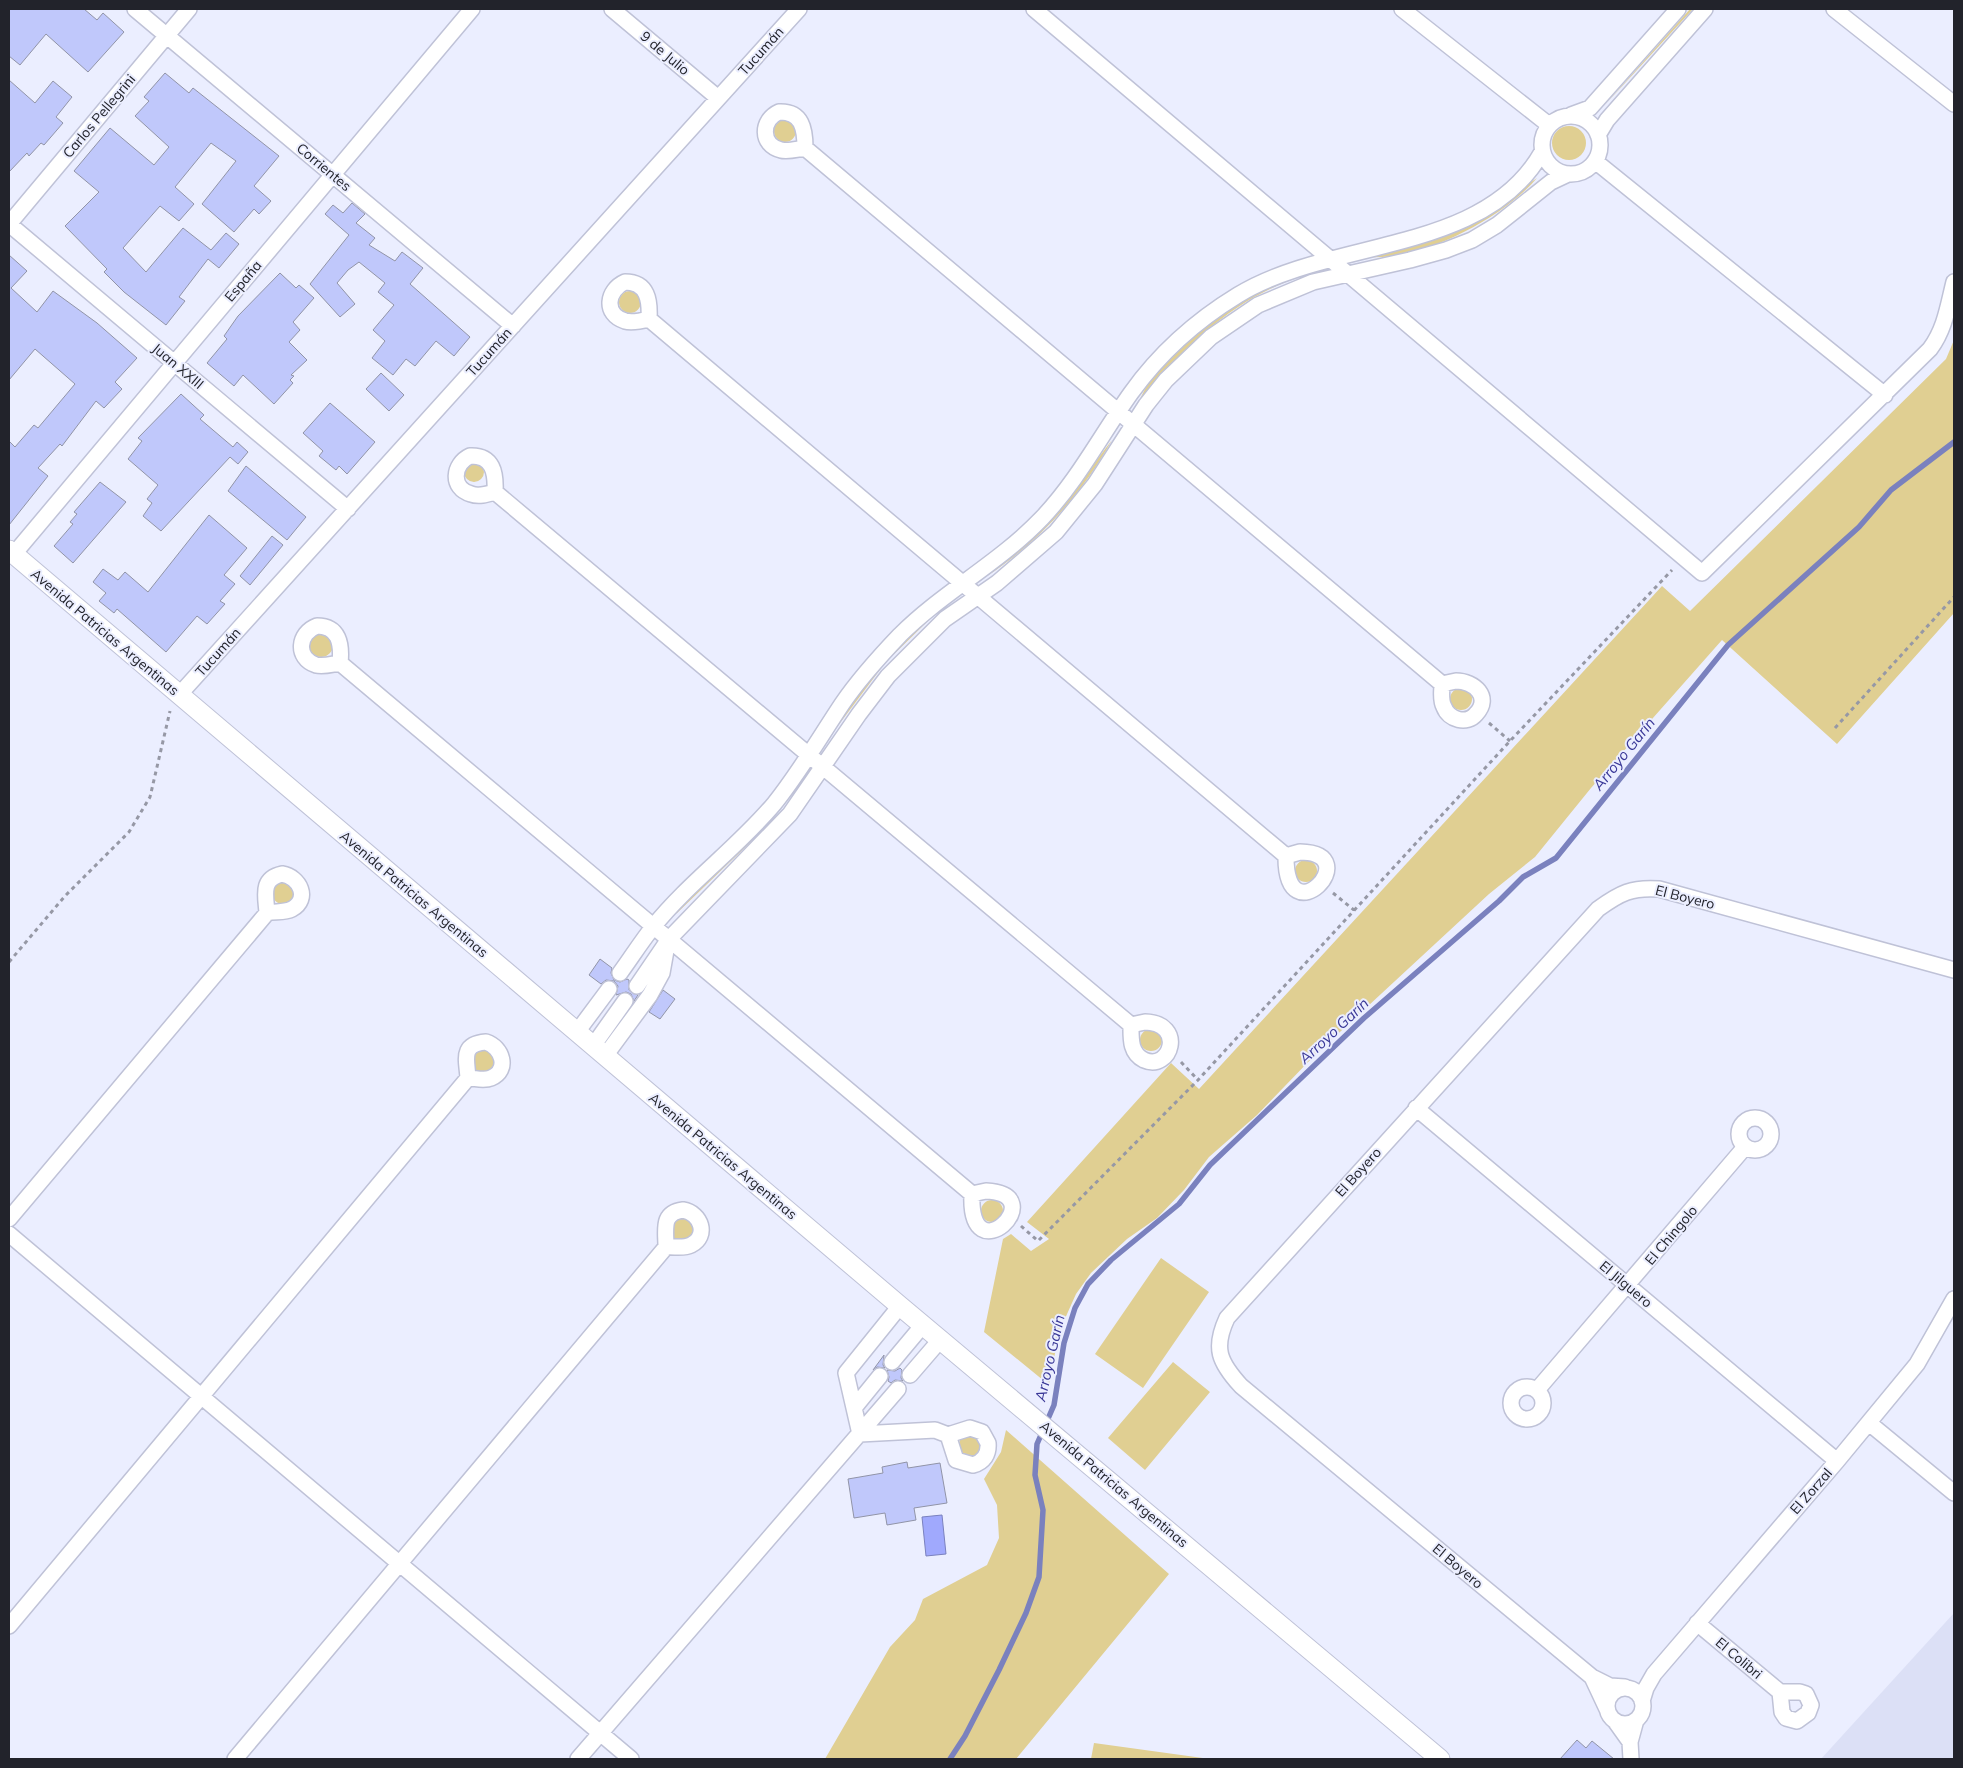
<svg xmlns="http://www.w3.org/2000/svg" width="1963" height="1768" font-family="Mulish,sans-serif">
<style>
.built{fill:#dce0f6}
.green{fill:#e0cf92}
.water{fill:#a0a9fd;stroke:#7a81be}
.lines{fill:none;stroke-linecap:round;stroke-linejoin:round}
.stream{stroke:#7a81be;stroke-width:5.5}
.building{fill:#c0c8fb;stroke:#9194a7}
.minor-casing{stroke:#bfc2d7;stroke-width:18}
.tertiary-casing{stroke:#bfc2d7;stroke-width:21}
.path{stroke:#9698a5;stroke-width:3;stroke-dasharray:4 4;stroke-linecap:butt}
.minor{stroke:#fff;stroke-width:15}
.tertiary{stroke:#fff;stroke-width:19}
.labels{text-anchor:middle;stroke-width:4;stroke-linejoin:round;paint-order:stroke}
.street-label{font-size:14px;fill:#22232b;stroke:#ebeeff}
.water-label{font-size:15px;font-style:italic;fill:#3b3998;stroke:#ebeeff}
</style>
<rect width="100%" height="100%" fill="#ebeeff"/>
<path class="built" d="M1954 1613V1759H1821Z"/>
<path class="green" d="M1690 9H1693L1603 107Z
M774 131a11 11 0 1 1 22 0a11 11 0 1 1-22 0Z
M1552 143a17 17 0 1 1 34 0a17 17 0 1 1-34 0Z
M1537 178C1503 218 1422 261 1368 257 1405 246 1444 241 1478 221 1499 208 1517 191 1537 178Z
M1306 274C1292 280 1277 285 1264 292 1214 317 1176 358 1140 399L1149 381 1166 362 1211 321 1261 288Z
M619 302a11 11 0 1 1 22 0a11 11 0 1 1-22 0Z
M1954 340V613L1837 744 1722 640 1591 788 1535 857 1489 894 1314 1056 1257 1115 1209 1157 1184 1190 1157 1218 1127 1239 1091 1273 1076 1294 1059 1332 1049 1385 984 1332 1003 1239 1011 1234 1031 1251 1049 1239 1027 1222 1171 1063 1199 1089 1662 586 1690 611 1946 359Z
M1112 440C1082 494 1039 542 987 576L1028 540 1083 478Z
M464 472a10 10 0 1 1 20 0a10 10 0 1 1-20 0Z
M934 615 885 663 825 743 847 703 907 635Z
M309 645a12 12 0 1 1 24 0a12 12 0 1 1-24 0Z
M1450 699a11 11 0 1 1 22 0a11 11 0 1 1-22 0Z
M804 775 761 832 676 914 682 903Z
M1295 871a11 11 0 1 1 22 0a11 11 0 1 1-22 0Z
M272 893a11 11 0 1 1 22 0a11 11 0 1 1-22 0Z
M1140 1040a11 11 0 1 1 22 0a11 11 0 1 1-22 0Z
M472 1061a12 12 0 1 1 24 0a12 12 0 1 1-24 0Z
M981 1211a11 11 0 1 1 22 0a11 11 0 1 1-22 0Z
M670 1229a12 12 0 1 1 24 0a12 12 0 1 1-24 0Z
M1161 1258 1209 1292 1143 1388 1095 1354Z
M1173 1362 1210 1392 1145 1470 1108 1438Z
M1006 1430 1169 1574 1016 1759H825L890 1647 915 1620 923 1599 987 1565 999 1538 997 1505 984 1479 1001 1452Z
M976 1434 982 1449 974 1457C961 1457 956 1449 961 1437Z
M1094 1743 1210 1759H1091Z"/>
<path class="water" d="M942 1515 946 1554 926 1556 922 1517Z"/>
<g class="lines">
<path class="stream" d="M950 1759 965 1736 999 1670 1026 1613 1039 1577 1043 1510 1035 1475 1037 1444 1054 1405 1064 1343 1075 1308 1088 1284 1111 1260 1179 1204 1210 1165 1364 1018 1499 901 1523 877 1556 858 1728 645 1859 527 1891 490 1954 442"/>
</g>
<path class="building" d="M9 9H84L97 20 103 13 124 32 88 72 46 34 20 65 9 56Z
M165 73 189 93 193 88 279 156 254 186 271 201 259 214 254 209 234 232 202 204 236 161 211 143 175 187 194 204 179 221 160 206 123 248 146 272 183 228 211 250 226 233 239 244 219 268 208 259 179 297 185 301 166 325 124 292 104 272 107 269 65 226 99 192 74 171 110 128 154 165 169 147 135 116 149 101 144 97Z
M9 80 35 103 53 81 72 97 56 117 63 123 44 145 41 143 29 156 27 153 9 172Z
M352 203 365 214 356 223 375 238 369 245 395 261 402 252 423 268 410 284 470 337 454 356 436 341 415 366 406 359 393 375 372 358 385 341 373 330 394 305 378 292 385 283 359 262 348 270 337 283 355 304 340 317 310 284 349 235 325 214 333 205 343 213Z
M9 255 27 271 11 288 37 312 53 291 97 323 137 358 115 382 122 389 104 408 96 401 62 446 60 444 38 468 48 476 9 525V441L15 447 34 425 38 428 75 384 35 349 9 380Z
M280 273 296 288 299 285 314 298 293 322 300 330 289 342 307 360 291 375 294 376 290 380 293 383 274 404 243 375 234 386 207 363 227 339 224 336 238 316Z
M381 373 404 395 389 411 366 389Z
M181 394 204 415 200 419 233 447 237 442 248 452 238 464 230 457 161 531 143 516 152 503 147 499 158 485 128 459 142 441 138 438Z
M330 403 375 442 347 474 339 466 336 470 319 456 323 451 303 433Z
M246 466 306 517 287 540 228 491Z
M100 482 126 502 73 563 54 546 73 524 70 522 77 514 74 512Z
M209 515 247 548 224 575 235 584 220 601 225 604 207 624 197 616 166 652 117 609 114 613 99 601 106 593 93 582 103 569 118 580 125 572 148 592Z
M272 536 283 545 250 585 240 576Z
M600 959 612 968 611 973 614 980 620 982 627 979 629 980V990L638 995 634 1001 631 994 626 992 616 995 618 986 614 981 606 980 601 984 589 975Z
M663 990 675 999 660 1019 649 1012Z
M884 1355 883 1365 885 1368 877 1367 873 1370Z
M900 1368 902 1370 901 1378 903 1381 895 1380 891 1383 888 1381 889 1377 887 1370 895 1371Z
M907 1462 908 1468 940 1463 947 1503 914 1508 916 1520 887 1525 885 1513 854 1518 848 1479 883 1473 882 1467Z
M1577 1740 1586 1748 1592 1741 1614 1759H1560Z"/>
<g class="lines">
<g class="minor-casing">
<path id="minor" d="M135 9 513 326
M612 9 718 98
M1034 9 1702 573 1930 349C1945 329 1948 306 1954 282
M1402 9 1549 125
M1834 9 1954 104
M779 112C802 111 805 129 805 148 797 149 788 152 781 150 760 145 761 120 779 112Z
M1571 115 1590 108 1678 9
M1542 145a29 29 0 1 1 58 0a29 29 0 1 1-58 0Z
M1598 135 1607 120 1705 9
M805 148 1442 684
M1595 161 1885 395
M9 224 348 509
M9 224 189 9
M625 282C648 282 650 301 649 319 641 321 632 323 625 321 603 314 607 290 625 282Z
M649 319 1286 856
M470 456C493 455 496 473 495 492 488 494 479 497 471 494 450 488 453 464 470 456Z
M495 492 1131 1025
M14 554 472 9
M317 626C339 626 342 644 340 663 332 664 324 667 316 665 295 658 298 633 317 626Z
M340 663 972 1194
M1456 681C1474 681 1492 697 1476 714 1467 725 1449 720 1444 707 1440 700 1442 691 1442 684Z
M179 695 799 9
M1300 852C1368 853 1285 939 1286 856Z
M282 874C300 877 310 899 292 909 284 913 275 911 267 913 266 896 260 879 282 874Z
M620 973C631 958 641 942 653 927 689 882 737 848 774 804 799 773 820 737 842 704 859 679 879 657 900 635 943 592 999 563 1042 518 1078 480 1101 435 1131 393 1159 354 1197 320 1238 295 1331 238 1484 255 1542 152
M637 986 669 939 790 814 859 714 888 676 945 619 997 583 1056 532 1095 484 1146 405 1166 380 1211 337 1258 305 1313 282 1410 260 1446 250 1472 240 1497 225 1551 182 1568 174
M1145 1022C1186 1023 1171 1072 1144 1060 1130 1053 1131 1039 1131 1025Z
M577 1032 609 989
M486 1042C502 1047 510 1070 491 1078 484 1081 475 1078 468 1078 467 1060 460 1044 486 1042Z
M593 1046 625 1001
M605 1056 650 995 662 973 667 945
M1416 1108 1837 1461
M1739 1134a16 16 0 1 1 32 0a16 16 0 1 1-32 0Z
M986 1191C1054 1194 968 1277 972 1194Z
M683 1210C701 1213 709 1236 691 1245 683 1249 674 1246 666 1247 666 1229 661 1213 683 1210Z
M9 1219 267 913
M9 1234 631 1759
M900 1306 846 1373 860 1434 935 1430 948 1435
M892 1362 923 1325
M910 1375 941 1339
M1511 1403a16 16 0 1 1 32 0a16 16 0 1 1-32 0Z
M1537 1390 1745 1147
M854 1408 880 1376
M1869 1423 1954 1493
M970 1428 982 1432 988 1443C989 1454 984 1462 973 1465L956 1460 948 1435Z
M1697 1623 1780 1692
M9 1626 468 1078
M1592 1677 1241 1386C1219 1362 1213 1348 1227 1318L1598 909C1620 893 1632 887 1659 889L1954 970
M1607 1706a18 18 0 1 1 36 0a18 18 0 1 1-36 0Z
M1780 1692H1800L1806 1694 1811 1705 1808 1713 1797 1721 1786 1718 1782 1712Z
M1642 1701 1646 1688 1654 1674 1837 1461 1917 1364 1954 1299
M1607 1709 1592 1677 1610 1686 1625 1687
M1615 1721 1630 1742 1636 1720
M1630 1742 1631 1759
M235 1759 666 1247
M578 1759 898 1389"/>
</g>
<g class="tertiary-casing">
<path id="tertiary" d="M9 550 900 1306 1440 1759"/>
</g>
<path class="path" d="M1489 723 1510 741
M1835 728 1954 597
M1333 893 1354 910
M9 962 65 896 129 832 150 797 170 711
M1181 1062 1198 1080
M1021 1226 1038 1241 1198 1080 1510 741 1672 570"/>
<use href="#minor" class="minor"/>
<use href="#tertiary" class="tertiary"/>
</g>
<g class="labels">
<g class="street-label">
<text transform="translate(761 51) rotate(-48)" y="5">Tucumán</text>
<text transform="translate(665 53) rotate(40)" y="5">9 de Julio</text>
<text transform="translate(99 116) rotate(-50)" y="5">Carlos Pellegrini</text>
<text transform="translate(324 167) rotate(40)" y="5">Corrientes</text>
<text transform="translate(243 281) rotate(-50)" y="5">España</text>
<text transform="translate(489 352) rotate(-48)" y="5">Tucumán</text>
<text transform="translate(178 366) rotate(40)" y="5">Juan XXIII</text>
<text transform="translate(105 632) rotate(40)" y="5">Avenida Patricias Argentinas</text>
<text transform="translate(218 652) rotate(-48)" y="5">Tucumán</text>
<text transform="translate(414 894) rotate(40)" y="5">Avenida Patricias Argentinas</text>
<text transform="translate(1685 897) rotate(14)" y="5">El Boyero</text>
<text transform="translate(723 1156) rotate(40)" y="5">Avenida Patricias Argentinas</text>
<text transform="translate(1358 1172) rotate(-48)" y="5">El Boyero</text>
<text transform="translate(1671 1235) rotate(-50)" y="5">El Chingolo</text>
<text transform="translate(1626 1284) rotate(40)" y="5">El Jilguero</text>
<text transform="translate(1114 1484) rotate(40)" y="5">Avenida Patricias Argentinas</text>
<text transform="translate(1811 1491) rotate(-49)" y="5">El Zorzal</text>
<text transform="translate(1458 1566) rotate(40)" y="5">El Boyero</text>
<text transform="translate(1739 1658) rotate(40)" y="5">El Colibri</text>
</g>
<g class="water-label">
<text transform="translate(1624 754) rotate(-51)" y="5">Arroyo Garín</text>
<text transform="translate(1334 1031) rotate(-43)" y="5">Arroyo Garín</text>
<text transform="translate(1050 1358) rotate(-77)" y="5">Arroyo Garín</text>
</g>
</g>
<rect width="1963" height="1768" fill="none" stroke="#22232b" stroke-width="20"/>
</svg>
